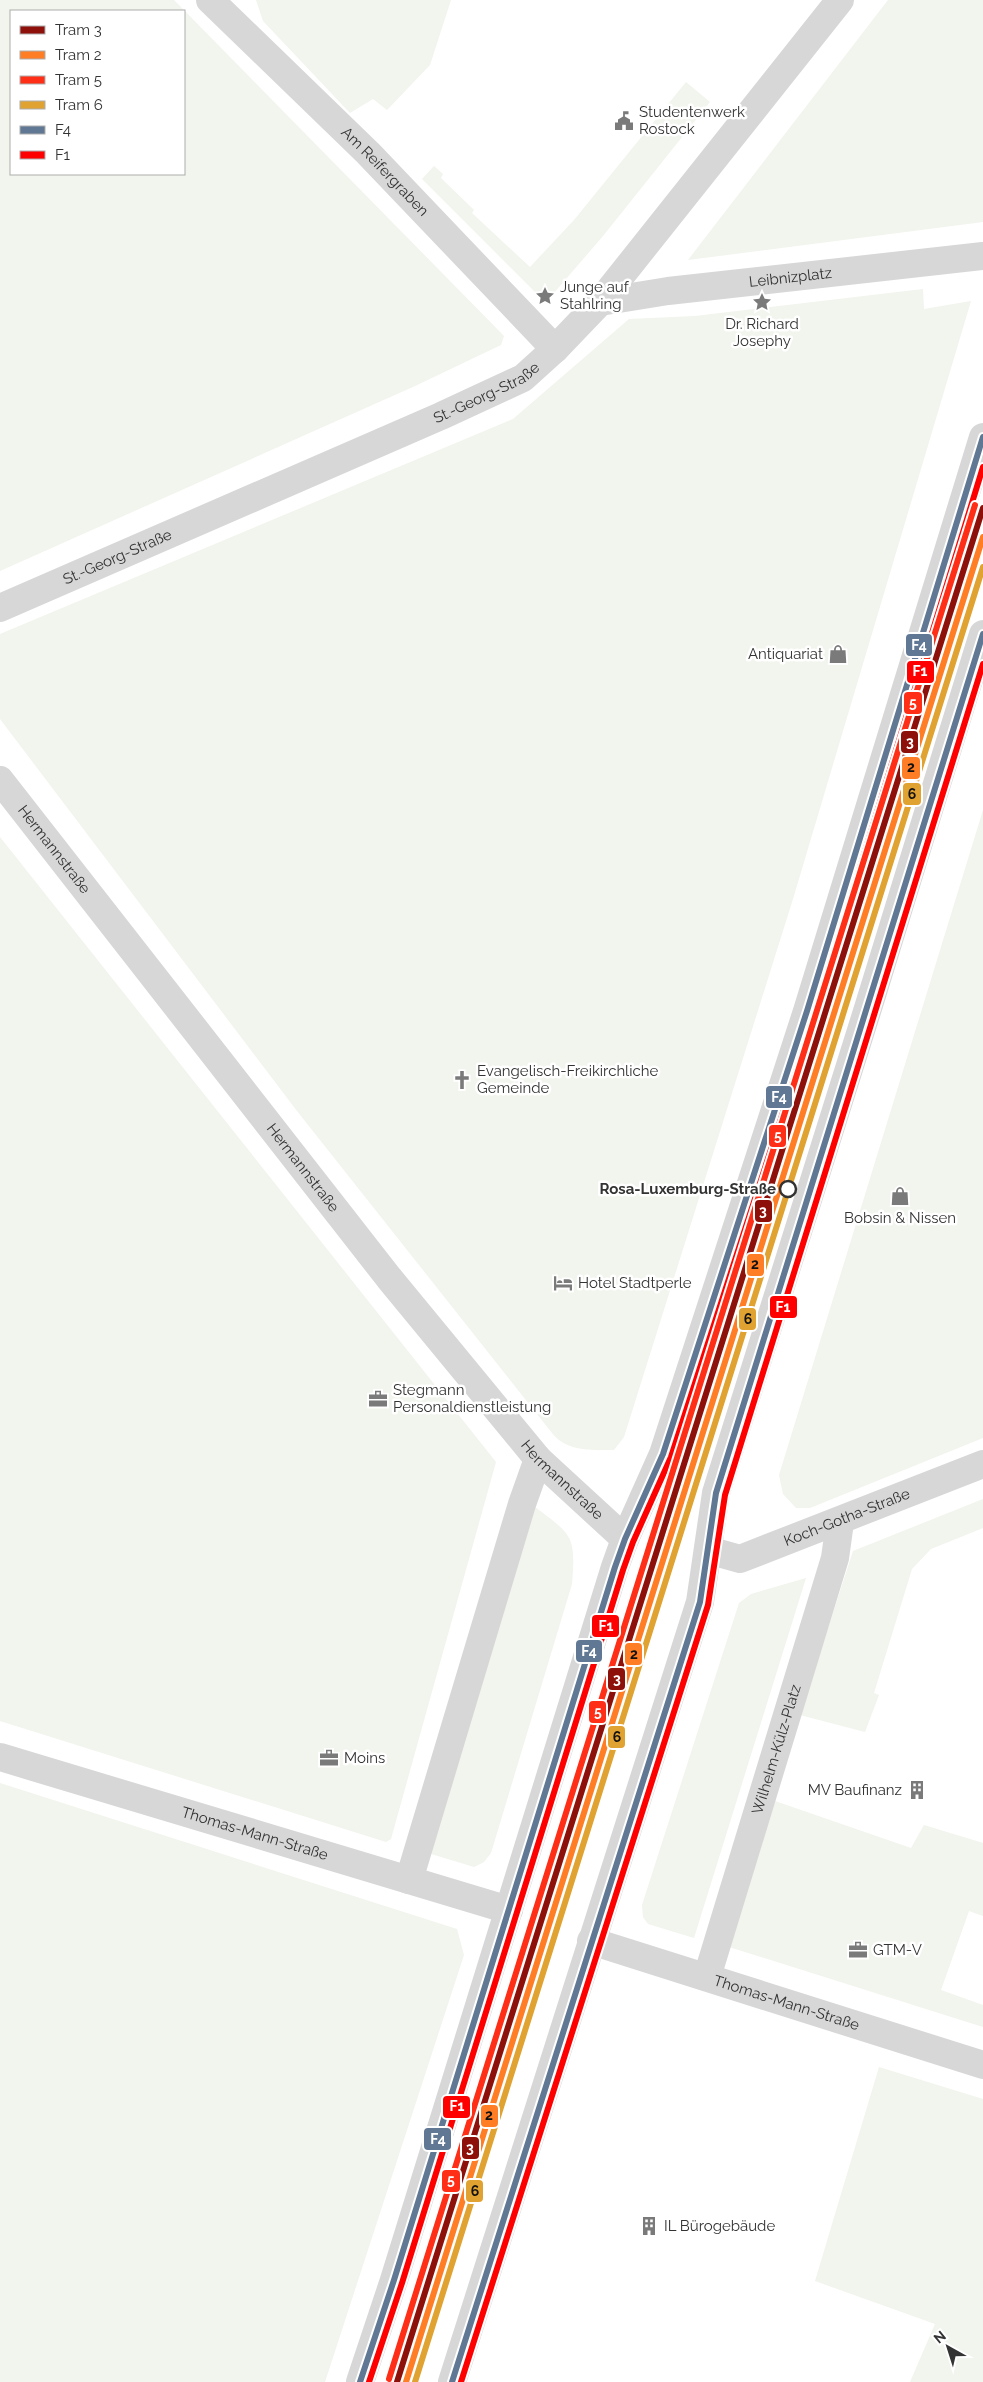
<svg xmlns="http://www.w3.org/2000/svg" width="983" height="2382" font-family="Raleway,sans-serif">
<style>
.green{fill:#f1f5ed;fill-rule:evenodd}
.lines{fill:none;stroke-linecap:round;stroke-linejoin:round}
.minor{stroke:#d7d7d7;stroke-width:28}
.tertiary{stroke:#d7d7d7;stroke-width:28}
.bus-1-casing{stroke:#fff;stroke-width:10}
.bus-2-casing{stroke:#fff;stroke-width:10}
.bus-1{stroke:#607893;stroke-width:6}
.bus-2{stroke:#f00;stroke-width:6}
.tram-1-casing{stroke:#fff;stroke-width:10}
.tram-2-casing{stroke:#fff;stroke-width:10}
.tram-3-casing{stroke:#fff;stroke-width:10}
.tram-4-casing{stroke:#fff;stroke-width:10}
.tram-1{stroke:#8d110a;stroke-width:6}
.tram-2{stroke:#ff7d24;stroke-width:6}
.tram-3{stroke:#ff2e17;stroke-width:6}
.tram-4{stroke:#e0a230;stroke-width:6}
.stop-dot{fill:#fff;stroke:#333;stroke-width:2.5}
.labels{text-anchor:middle;stroke-width:5;stroke-linejoin:round;paint-order:stroke}
.poi-label{font-size:15px;fill:#333;stroke:#fff;text-anchor:start}
.street-label{font-size:15px;fill:#333;stroke:#fff}
.stop-label{font-size:15px;font-weight:bold;fill:#333;stroke:#fff;text-anchor:end}
.line-badge{stroke:#fff;stroke-width:2}
.badge-label{font-size:14px;text-anchor:middle;font-weight:bold;fill:#fff}
.pale-badge-label{font-size:14px;text-anchor:middle;font-weight:bold;fill:#111}
</style>
<rect width="100%" height="100%" fill="#fff"/>
<path class="green" d="M0 0H174L504 336 501 345 415 386 0 571ZM11 11H184V174H11Z
M256 0H451L430 65 387 110 373 99 350 113 263 21Z
M888 0H983V222L688 260Z
M686 82 710 102 603 236 553 294 538 295 422 179 434 166 443 174 441 178 474 210 472 213 530 267 574 220Z
M923 289 924 309 971 301 793 899 624 1437 614 1450C592 1450 567 1452 552 1433L297 1111 0 719V634L513 419 629 319 695 316Z
M983 810V1438L810 1508H796L783 1494 779 1475Z
M0 837 496 1462 391 1839 386 1842 0 1721Z
M983 1499V1528L931 1549 912 1569 874 1693 879 1695 865 1732 800 1715 853 1551Z
M535 1507C572 1535 576 1535 572 1584L491 1853 484 1862 474 1867 428 1853Z
M806 1578 694 1938 648 1924 643 1917 642 1905 739 1603 751 1594Z
M0 1783 457 1929 464 1955 325 2382H0Z
M775 1801 911 1848 924 1825 983 1843V1916L969 1911 941 1990 983 2005V2027L726 1946Z
M879 2067 983 2099V2382H910L935 2324 815 2281Z"/>
<g class="lines">
<g class="minor">
<path id="s1" d="M210 0 368 153 555 349"/>
<path id="s2" d="M600 302 668 291 983 256"/>
<path id="s3" d="M0 608 441 416 523 378 555 349 600 302 840 0"/>
<path id="s4" d="M0 780 389 1278 538 1459 625 1539"/>
<path id="s5" d="M708 1550 740 1559 983 1464"/>
<path id="s6" d="M0 1757 509 1910"/>
<path d="M409 1880 522 1504 538 1459"/>
<path id="s7" d="M591 1941 983 2065"/>
<path id="s8" d="M707 1977 835 1558 840 1522"/>
</g>
<path class="tertiary" d="M360 2382 394 2280 615 1567 625 1539 663 1454 807 1011 983 437
M452 2382 700 1602 716 1493 869 1005 983 634"/>
<g class="bus-1-casing">
<path id="bus-1" d="M360 2382 394 2280 615 1567 625 1539 663 1454 807 1011 983 437
M452 2382 700 1602 716 1493 983 634"/>
</g>
<g class="bus-2-casing">
<path id="bus-2" d="M369 2382 402 2283 623 1570 633 1542 671 1457 815 1014 983 467
M461 2382 708 1605 725 1495 983 664"/>
</g>
<use href="#bus-1" class="bus-1"/>
<use href="#bus-2" class="bus-2"/>
<g class="tram-1-casing">
<path id="tram-1" d="M397 2382 983 508"/>
</g>
<g class="tram-2-casing">
<path id="tram-2" d="M406 2382 983 537"/>
</g>
<g class="tram-3-casing">
<path id="tram-3" d="M389 2379 975 505"/>
</g>
<g class="tram-4-casing">
<path id="tram-4" d="M415 2382 983 567"/>
</g>
<use href="#tram-1" class="tram-1"/>
<use href="#tram-2" class="tram-2"/>
<use href="#tram-3" class="tram-3"/>
<use href="#tram-4" class="tram-4"/>
</g>
<defs>
<g id="civic-bare" transform="scale(1.5)"><path d="M-.6-6.5H3V-4.5H.6V-3L4-1V1h2V6H-6V1h2V-1L-.6-3ZM-1.2 2.5V6h2.4V2.5Z" fill="#7a7a7a" stroke="#fff" stroke-width="2.5" paint-order="stroke"/></g>
<g id="sight-bare" transform="scale(1.5)"><path d="M0-6L1.8-2.2L6-1.7L2.9 1.2L3.7 5.4L0 3.3L-3.7 5.4L-2.9 1.2L-6-1.7L-1.8-2.2Z" fill="#7a7a7a" stroke="#fff" stroke-width="2.5" paint-order="stroke"/></g>
<g id="shop-bare" transform="scale(1.5)"><path d="M-5-2.5h2.3a2.7 3.5 0 0 1 5.4 0H5L5.5 6h-11ZM-1.5-2.5h3a1.5 2.3 0 0 0-3 0Z" fill="#7a7a7a" stroke="#fff" stroke-width="2.5" paint-order="stroke"/></g>
<g id="church-bare" transform="scale(1.5)"><path d="M-1.2-6h2.4v3.5h3.3v2.4h-3.3V6h-2.4V-.1h-3.3v-2.4h3.3Z" fill="#7a7a7a" stroke="#fff" stroke-width="2.5" paint-order="stroke"/></g>
<g id="hotel-bare" transform="scale(1.5)"><path d="M-6-4.5h1.5V1H6V5H4.5V3h-9V5H-6ZM-4 0a1.8 1.8 0 1 1 3.6 0ZM.5 0V-2.5h3Q6-2.5 6 0Z" fill="#7a7a7a" stroke="#fff" stroke-width="2.5" paint-order="stroke"/></g>
<g id="office-bare" transform="scale(1.5)"><path d="M-6-3h4V-5.5h4V-3h4V5H-6ZM-1-4.5V-3h2v-1.5ZM-6 0V1H6V0Z" fill="#7a7a7a" stroke="#fff" stroke-width="2.5" paint-order="stroke"/></g>
<g id="building-bare" transform="scale(1.5)"><path d="M-4-6H4V6H1V3H-1V6H-4ZM-2.5-4.3h1.7v1.8h-1.7ZM.8-4.3h1.7v1.8H.8ZM-2.5-1h1.7V.8h-1.7ZM.8-1h1.7V.8H.8Z" fill="#7a7a7a" stroke="#fff" stroke-width="2.5" paint-order="stroke"/></g>
</defs>
<g fill-rule="evenodd">
<use href="#civic-bare" x="624" y="121"/>
<use href="#sight-bare" x="545" y="296"/>
<use href="#sight-bare" x="762" y="302"/>
<use href="#shop-bare" x="838" y="654"/>
<use href="#church-bare" x="462" y="1080"/>
<use href="#shop-bare" x="900" y="1196"/>
<use href="#hotel-bare" x="563" y="1283"/>
<use href="#office-bare" x="378" y="1399"/>
<use href="#office-bare" x="329" y="1758"/>
<use href="#building-bare" x="917" y="1790"/>
<use href="#office-bare" x="858" y="1950"/>
<use href="#building-bare" x="649" y="2226"/>
</g>
<circle class="stop-dot" cx="788" cy="1189" r="8"/>
<g class="labels">
<g class="poi-label">
<text x="639" y="117">Studentenwerk<tspan x="639" dy="17">Rostock</tspan></text>
<text x="560" y="292">Junge auf<tspan x="560" dy="17">Stahlring</tspan></text>
<text x="762" y="329" text-anchor="middle">Dr. Richard<tspan x="762" dy="17">Josephy</tspan></text>
<text x="823" y="659" text-anchor="end">Antiquariat</text>
<text x="477" y="1076">Evangelisch-Freikirchliche<tspan x="477" dy="17">Gemeinde</tspan></text>
<text x="900" y="1223" text-anchor="middle">Bobsin &amp; Nissen</text>
<text x="578" y="1288">Hotel Stadtperle</text>
<text x="393" y="1395">Stegmann<tspan x="393" dy="17">Personaldienstleistung</tspan></text>
<text x="344" y="1763">Moins</text>
<text x="902" y="1795" text-anchor="end">MV Baufinanz</text>
<text x="873" y="1955">GTM-V</text>
<text x="664" y="2231">IL Bürogebäude</text>
</g>
<g class="street-label">
<text dy="5" stroke="none"><textPath href="#s1" startOffset="245">Am Reifergraben</textPath></text>
<text dy="5" stroke="none"><textPath href="#s2" startOffset="192">Leibnizplatz</textPath></text>
<text dy="5" stroke="none"><textPath href="#s3" startOffset="532">St.-Georg-Straße</textPath></text>
<text dy="5" stroke="none"><textPath href="#s3" startOffset="128">St.-Georg-Straße</textPath></text>
<text dy="5" stroke="none"><textPath href="#s4" startOffset="88">Hermannstraße</textPath></text>
<text dy="5" stroke="none"><textPath href="#s4" startOffset="492">Hermannstraße</textPath></text>
<text dy="5" stroke="none"><textPath href="#s4" startOffset="898">Hermannstraße</textPath></text>
<text dy="5" stroke="none"><textPath href="#s5" startOffset="148">Koch-Gotha-Straße</textPath></text>
<text dy="5" stroke="none"><textPath href="#s8" startOffset="238">Wilhelm-Külz-Platz</textPath></text>
<text dy="5" stroke="none"><textPath href="#s6" startOffset="266">Thomas-Mann-Straße</textPath></text>
<text dy="5" stroke="none"><textPath href="#s7" startOffset="205">Thomas-Mann-Straße</textPath></text>
</g>
<g class="stop-label">
<text x="776" y="1194">Rosa-Luxemburg-Straße</text>
</g>
</g>
<g class="line-badge">
<rect x="905" y="633" width="28" height="24" rx="5" fill="#607893"/>
<rect x="906" y="660" width="29" height="24" rx="5" fill="#f00"/>
<rect x="903" y="691" width="20" height="24" rx="5" fill="#ff2e17"/>
<rect x="900" y="730" width="19" height="24" rx="5" fill="#8d110a"/>
<rect x="901" y="756" width="20" height="24" rx="5" fill="#ff7d24"/>
<rect x="902" y="782" width="20" height="24" rx="5" fill="#e0a230"/>
<rect x="765" y="1085" width="28" height="24" rx="5" fill="#607893"/>
<rect x="768" y="1124" width="19" height="24" rx="5" fill="#ff2e17"/>
<rect x="754" y="1199" width="19" height="24" rx="5" fill="#8d110a"/>
<rect x="746" y="1253" width="19" height="24" rx="5" fill="#ff7d24"/>
<rect x="769" y="1295" width="29" height="24" rx="5" fill="#f00"/>
<rect x="738" y="1307" width="19" height="24" rx="5" fill="#e0a230"/>
<rect x="591" y="1614" width="29" height="24" rx="5" fill="#f00"/>
<rect x="575" y="1639" width="28" height="24" rx="5" fill="#607893"/>
<rect x="624" y="1642" width="19" height="24" rx="5" fill="#ff7d24"/>
<rect x="607" y="1667" width="19" height="24" rx="5" fill="#8d110a"/>
<rect x="588" y="1700" width="19" height="24" rx="5" fill="#ff2e17"/>
<rect x="607" y="1725" width="19" height="24" rx="5" fill="#e0a230"/>
<rect x="442" y="2095" width="29" height="24" rx="5" fill="#f00"/>
<rect x="480" y="2104" width="19" height="24" rx="5" fill="#ff7d24"/>
<rect x="423" y="2127" width="29" height="24" rx="5" fill="#607893"/>
<rect x="461" y="2136" width="19" height="24" rx="5" fill="#8d110a"/>
<rect x="441" y="2169" width="20" height="24" rx="5" fill="#ff2e17"/>
<rect x="465" y="2179" width="19" height="24" rx="5" fill="#e0a230"/>
</g>
<g class="badge-label">
<text x="919" y="650">F4</text>
<text x="920" y="676">F1</text>
<text x="913" y="708">5</text>
<text x="910" y="747">3</text>
<text x="779" y="1102">F4</text>
<text x="778" y="1141">5</text>
<text x="763" y="1216">3</text>
<text x="783" y="1312">F1</text>
<text x="606" y="1631">F1</text>
<text x="589" y="1656">F4</text>
<text x="617" y="1684">3</text>
<text x="598" y="1717">5</text>
<text x="457" y="2111">F1</text>
<text x="438" y="2144">F4</text>
<text x="470" y="2153">3</text>
<text x="451" y="2185">5</text>
</g>
<g class="pale-badge-label">
<text x="911" y="772">2</text>
<text x="912" y="799">6</text>
<text x="755" y="1269">2</text>
<text x="748" y="1324">6</text>
<text x="634" y="1659">2</text>
<text x="617" y="1742">6</text>
<text x="489" y="2120">2</text>
<text x="475" y="2196">6</text>
</g>
<rect x="10" y="10" width="175" height="165" fill="#ffffff" stroke="#adadad"/>
<rect x="20" y="26" width="25" height="8" fill="#8d110a" stroke="#adadad"/>
<text x="55" y="35" font-size="15" fill="#333333">Tram 3</text>
<rect x="20" y="51" width="25" height="8" fill="#ff7d24" stroke="#adadad"/>
<text x="55" y="60" font-size="15" fill="#333333">Tram 2</text>
<rect x="20" y="76" width="25" height="8" fill="#ff2e17" stroke="#adadad"/>
<text x="55" y="85" font-size="15" fill="#333333">Tram 5</text>
<rect x="20" y="101" width="25" height="8" fill="#e0a230" stroke="#adadad"/>
<text x="55" y="110" font-size="15" fill="#333333">Tram 6</text>
<rect x="20" y="126" width="25" height="8" fill="#607893" stroke="#adadad"/>
<text x="55" y="135" font-size="15" fill="#333333">F4</text>
<rect x="20" y="151" width="25" height="8" fill="#ff0000" stroke="#adadad"/>
<text x="55" y="160" font-size="15" fill="#333333">F1</text>
<g transform="translate(948 2347) rotate(321)" stroke="#ffffff" stroke-width="4" paint-order="stroke">
<path d="M0-4L9 19L0 12L-9 19Z" fill="#333333"/>
<text y="-8" font-size="14" font-weight="bold" text-anchor="middle" fill="#333333">N</text>
</g>
</svg>
